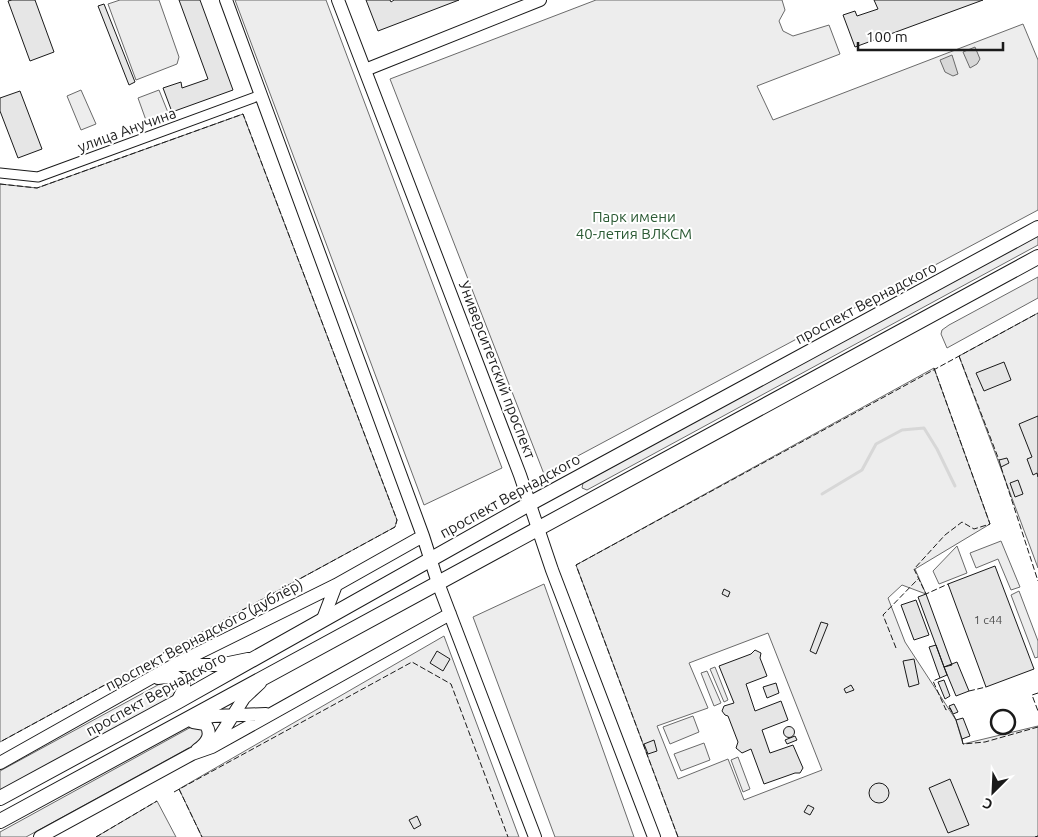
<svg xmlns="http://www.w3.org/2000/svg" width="1038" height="837" font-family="Ubuntu,sans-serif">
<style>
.built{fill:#ededed;stroke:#6a6a6a;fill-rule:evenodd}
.water{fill:#d7d7d7;stroke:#6a6a6a}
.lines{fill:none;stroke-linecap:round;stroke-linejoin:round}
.stream{stroke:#d7d7d7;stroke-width:3}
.building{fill:#e6e6e6;stroke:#1a1a1a}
.street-casing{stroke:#1a1a1a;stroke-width:11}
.secondary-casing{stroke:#1a1a1a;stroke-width:14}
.primary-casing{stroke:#1a1a1a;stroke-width:16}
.street{stroke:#fff;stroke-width:9}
.secondary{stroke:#fff;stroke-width:12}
.primary{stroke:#fff;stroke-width:14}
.fence{stroke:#1a1a1a;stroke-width:1;stroke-dasharray:6 2.5;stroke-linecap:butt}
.wall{stroke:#1a1a1a;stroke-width:2.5}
.labels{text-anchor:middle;stroke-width:4;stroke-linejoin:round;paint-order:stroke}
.number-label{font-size:12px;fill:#4d4d4d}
.street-label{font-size:15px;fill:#1a1a1a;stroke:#fff}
.park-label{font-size:15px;fill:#2b5a34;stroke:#fff}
</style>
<rect width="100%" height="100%" fill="#fff"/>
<path class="built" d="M120 0H159L179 57 177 64 136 80 108 4Z
M235 0H326L502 468 424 505Z
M596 0H782L785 10 779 21 783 31 793 36 829 25 840 54 757 86 773 120 1023 24 1038 60V210L544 474 390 79Z
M81 90 96 124 81 130 67 96Z
M159 90 169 115 147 123 138 98Z
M243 114 397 520 395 527 0 742V184L37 188Z
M1038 235V245L587 490 582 488 583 483Z
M1038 277V298L947 348 941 334 942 330 949 325Z
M1038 313V568L959 356Z
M934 368 990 524 915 569 926 594 902 585 888 598 905 642 956 720 963 744 1038 726V836L1035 837H678L576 565ZM768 633 822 770 744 800 728 759 678 779 657 726 708 708 689 663Z
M1001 541 1020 587 1011 590 998 559 976 568 970 553Z
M957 546 967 573 939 584 933 571Z
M544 584 634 837H555L473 617Z
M1019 591 1038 641V657L1035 658 1011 595Z
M444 636 519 837H202L179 789Z
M715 667 728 700 724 702 710 669Z
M707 671 721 703 714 706 701 673Z
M167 680 179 684 178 694 0 792V771Z
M693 716 699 732 670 744 663 727Z
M193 726H199L204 734 196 744 26 837H0V832Z
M704 743 710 760 681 771 674 754Z
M738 757 750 789 743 792 731 760Z
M157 801 176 837H96Z"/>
<path class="water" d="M975 47 980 59 977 64 970 68 963 52Z
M952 55 958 74 953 76 945 72 940 60Z"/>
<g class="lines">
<path class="stream" d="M822 494 862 470 876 444 902 430 924 428 937 449 955 486"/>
</g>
<path class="building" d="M12 0H35L54 52 30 61 8 1Z
M179 0H200L233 90 172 112 163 88 181 82 182 88 208 79Z
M366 0H390L391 2 394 0H459L378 31Z
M874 0H983L855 47 843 15 855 11 857 16 878 9Z
M104 4 135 82 129 85 98 6Z
M20 91 42 149 18 158 0 111V98Z
M1004 362 1011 380 984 391 976 373Z
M1038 416V477L1037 473 1033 475 1027 459 1032 457 1019 424Z
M1007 458 1009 463 1001 467 999 460Z
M1018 480 1023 494 1015 497 1010 483Z
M995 566 1034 669 986 687 948 584Z
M724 589 730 592 728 597 722 594Z
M926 594 952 665 944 667 918 597Z
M916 600 929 635 914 640 901 605Z
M821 622 828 624 816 654 810 651Z
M936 645 947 675 940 678 929 647Z
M755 650 761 653 760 658 767 676 746 684 755 711 781 701 788 720 762 730 770 753 793 745 803 768 800 773H795L764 784 751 749 742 753 736 748 738 742 728 716 725 715 722 711 724 706 734 703 719 666 751 654Z
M437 651 450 659 443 671 430 663Z
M914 659 919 684 909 687 903 661Z
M957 662 969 691 956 696 944 667Z
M944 680 950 696 945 699 938 682Z
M776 683 779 693 767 698 763 687Z
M851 685 854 690 846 693 844 689Z
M954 704 958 712 953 714 949 706Z
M963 718 970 736 962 739 956 720Z
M783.5 732a5.5 5.5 0 1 1 11 0a5.5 5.5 0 1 1-11 0Z
M795 736 797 740 787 744 785 740Z
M654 740 657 751 648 754 644 744Z
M950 779 969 825 948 833 929 788Z
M869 793a10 10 0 1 1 20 0a10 10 0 1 1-20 0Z
M808 805 814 808 810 815 804 812Z
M417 816 421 825 414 829 409 820Z"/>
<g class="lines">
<g class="street-casing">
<path id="street" d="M0 173 38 177 261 95"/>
</g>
<g class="secondary-casing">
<path id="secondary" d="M226 0 423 536 438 583 535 837
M338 0 520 475 552 570 654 837
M365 70 540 0
M323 619 336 585
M177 665H219L248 659
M158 678 175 676 184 682V688L177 702
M189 720 213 716 266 714
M193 722 205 724C213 734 207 743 197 750
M216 742 244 698 260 683
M0 763 174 665 336 585 423 536
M40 837 192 754 212 747 450 614"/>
</g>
<g class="primary-casing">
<path id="primary" d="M0 798 177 702 531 503 1038 228
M0 821 1038 257"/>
</g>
<use href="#street" class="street"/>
<use href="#secondary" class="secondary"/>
<use href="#primary" class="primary"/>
<path class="fence" d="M0 184 37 188 243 114 397 520 395 527 0 742
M959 356 999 460
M934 368 990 524 974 529 962 522 945 535 914 569 926 594 948 584
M1001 467 1038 581
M896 648 883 615 918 579
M940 678 933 681 946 710 950 708 956 720
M969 691 986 687
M1038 693 1032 695 1038 711
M962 739 963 744 985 742 1038 727
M179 789 202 837
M174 792 412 662 451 684 508 837
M96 837 157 801
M678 837 576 565 1038 313
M1035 837 1038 836"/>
<path class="wall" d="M991 722a12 12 0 1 1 24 0a12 12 0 1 1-24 0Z"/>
</g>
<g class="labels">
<g class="number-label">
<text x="988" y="624">1 с44</text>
</g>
<g class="street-label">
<text transform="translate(127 130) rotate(-20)" y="5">улица Анучина</text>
<text transform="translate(866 303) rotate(-28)" y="5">проспект Вернадского</text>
<text transform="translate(497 370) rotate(69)" y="5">Университетский проспект</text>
<text transform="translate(510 496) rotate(-29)" y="5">проспект Вернадского</text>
<text transform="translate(204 635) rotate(-28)" y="5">проспект Вернадского (дублёр)</text>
<text transform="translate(156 694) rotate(-29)" y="5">проспект Вернадского</text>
</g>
<g class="park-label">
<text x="634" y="222">Парк имени<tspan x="634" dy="17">40-летия ВЛКСМ</tspan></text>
</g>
</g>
<g transform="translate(993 792) rotate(204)" stroke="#ffffff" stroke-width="4" paint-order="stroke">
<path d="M0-4L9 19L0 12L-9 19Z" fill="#1a1a1a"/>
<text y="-8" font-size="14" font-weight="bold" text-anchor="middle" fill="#1a1a1a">С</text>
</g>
<path d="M858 42v8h145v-8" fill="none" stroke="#1a1a1a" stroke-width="2.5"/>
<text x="866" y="42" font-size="15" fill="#1a1a1a" stroke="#ffffff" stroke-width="4" paint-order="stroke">100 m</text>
</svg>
